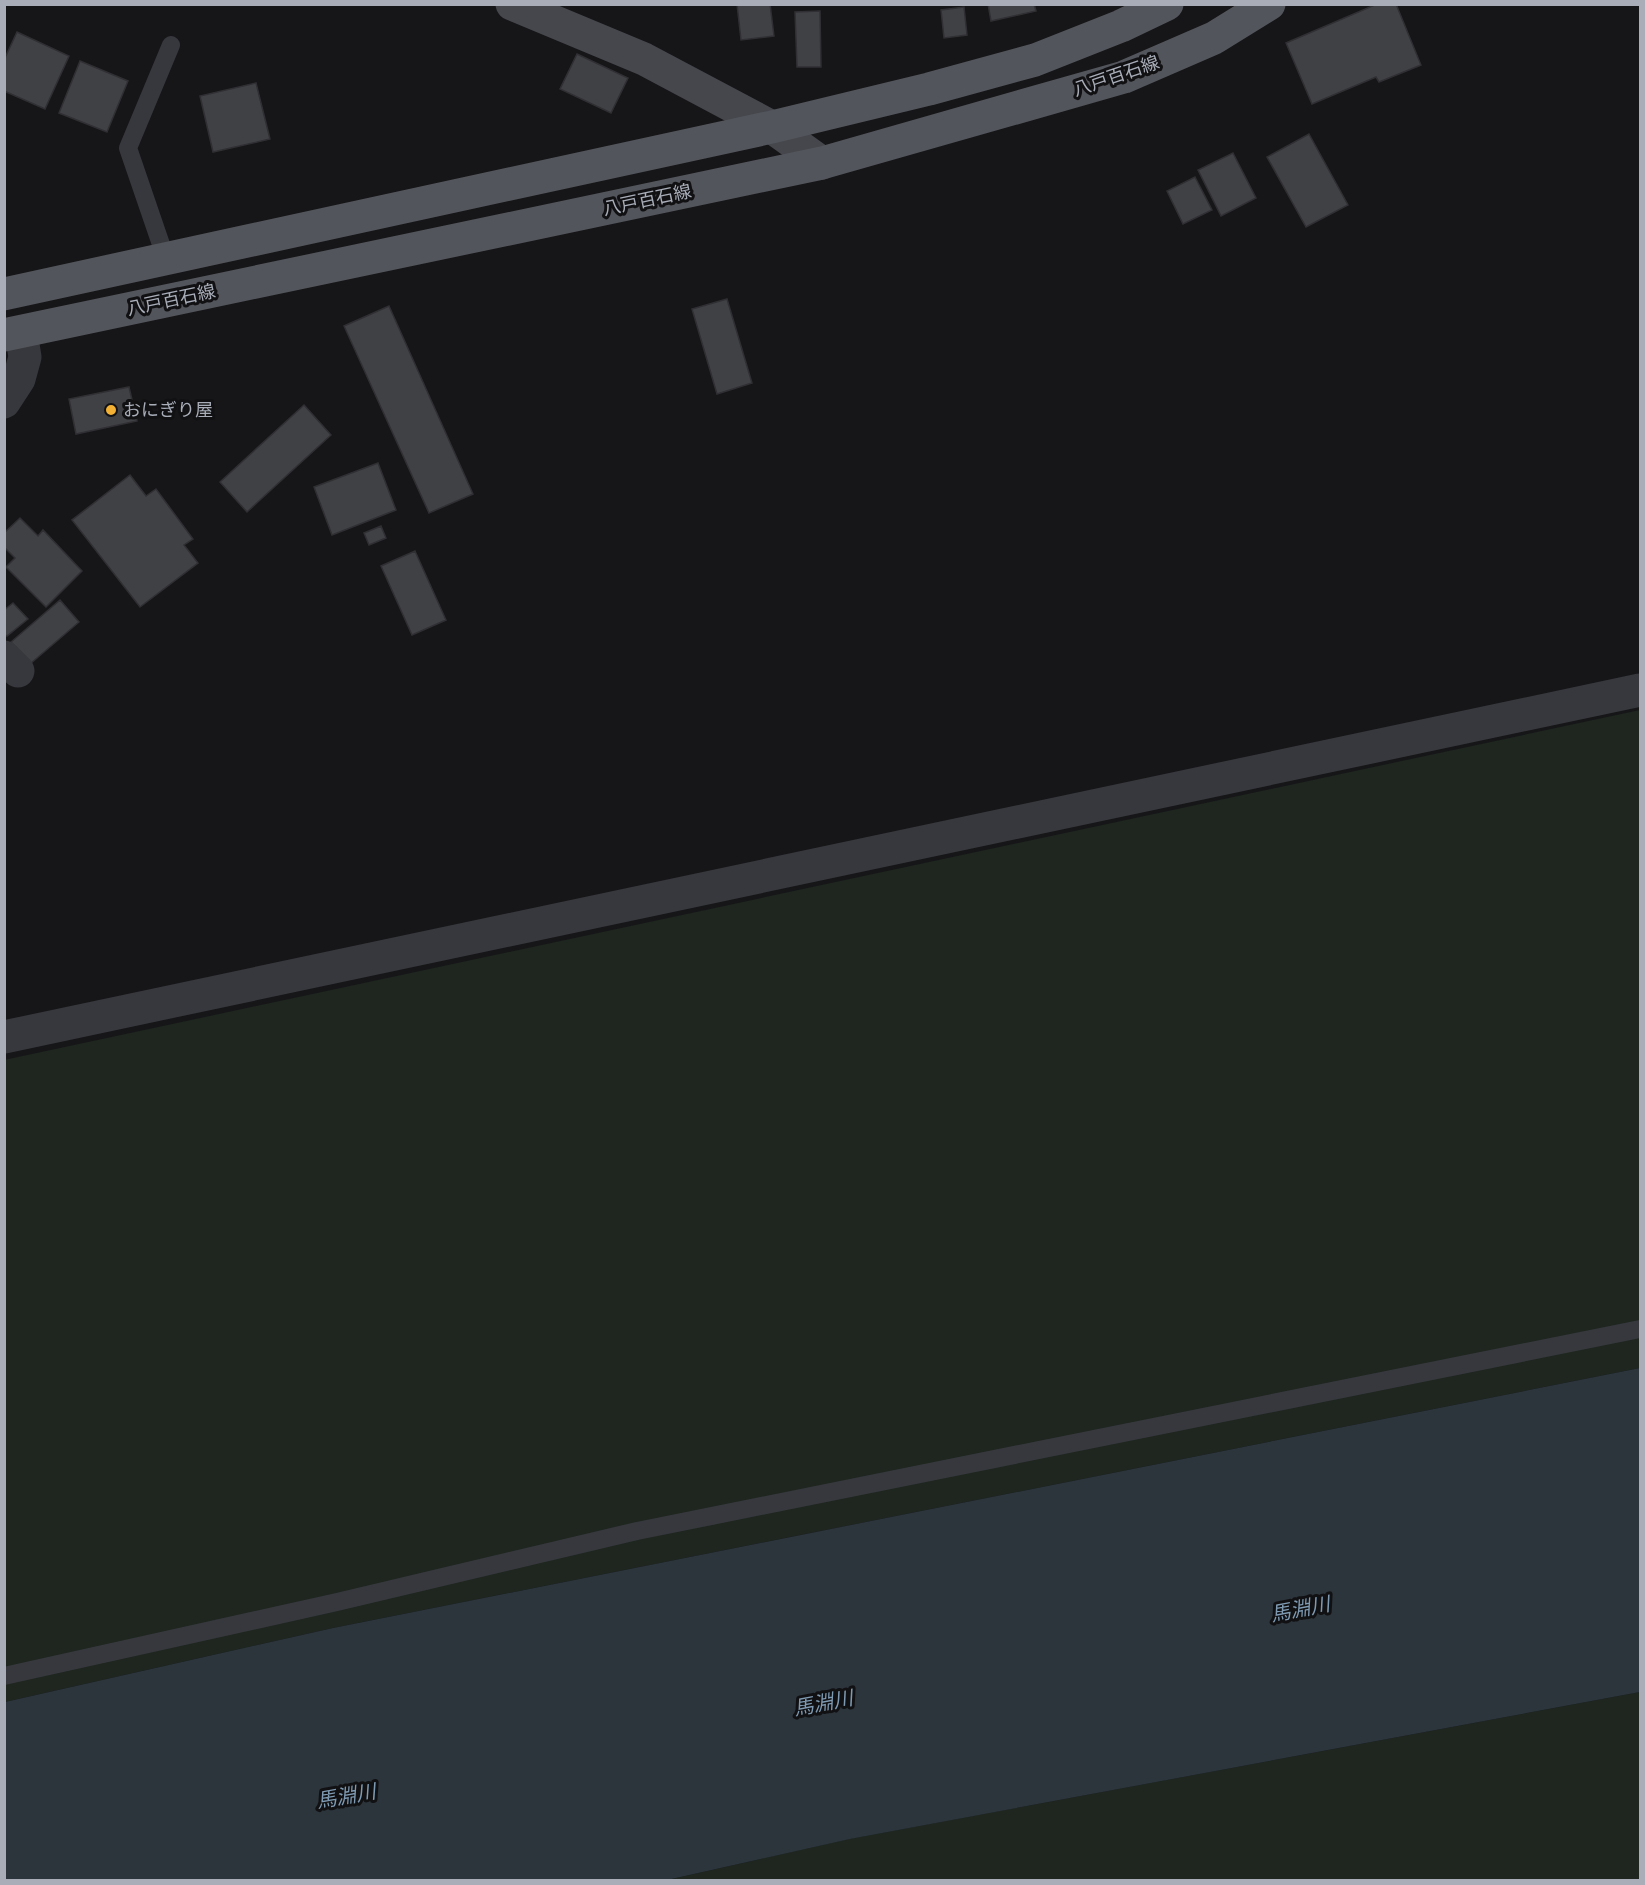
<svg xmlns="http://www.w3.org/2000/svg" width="1645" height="1885" font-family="'Open Sans','Noto Sans JP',sans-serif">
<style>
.green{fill:#1e261f}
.water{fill:#2c353c}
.building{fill:#404145;stroke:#303034;stroke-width:1.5}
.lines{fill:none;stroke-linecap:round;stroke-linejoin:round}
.lane{stroke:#37383d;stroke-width:18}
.street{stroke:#37383d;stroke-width:33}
.secondary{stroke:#45474d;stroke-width:33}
.primary{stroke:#53555c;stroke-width:33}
.poi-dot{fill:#f2b134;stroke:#111113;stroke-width:2}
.labels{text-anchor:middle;stroke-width:6;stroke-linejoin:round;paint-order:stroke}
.street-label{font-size:18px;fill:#a8adb8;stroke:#111113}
.poi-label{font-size:18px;fill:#a8adb8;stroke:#111113;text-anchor:start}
.water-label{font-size:20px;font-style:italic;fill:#7f9bb3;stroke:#111113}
</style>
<rect width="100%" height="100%" fill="#161618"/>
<path class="green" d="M1640 710V1368L333 1628 5 1702 4 1060Z
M1640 1692V1880H667L849 1839Z"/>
<path class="water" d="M1640 1368V1692L850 1839 667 1880H5V1702L333 1628Z"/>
<path class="building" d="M737 4H770L774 36 741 40Z
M988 4H1034L1036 11 991 21Z
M1377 4H1396L1421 65 1379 82 1376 77 1312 104 1286 43Z
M964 7 967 35 944 38 941 10Z
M820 11 821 67H797L795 12Z
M17 32 69 56 45 109 4 91V60Z
M577 54 628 78 611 113 560 89Z
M80 61 128 81 107 132 59 113Z
M256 83 270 139 213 152 200 96Z
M1309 134 1348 205 1306 227 1267 157Z
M1233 153 1256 198 1221 216 1198 170Z
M1195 177 1212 210 1183 224 1167 191Z
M727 299 752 383 717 394 692 309Z
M389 306 473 494 429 513 344 326Z
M129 387 137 421 76 434 69 399Z
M304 405 331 435 247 512 220 482Z
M378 463 396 510 332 535 314 487Z
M130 475 146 496 156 489 193 539 184 545 198 563 140 607 72 520Z
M20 518 38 536 43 530 82 571 46 607 6 567 15 558 4 547V533Z
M381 526 386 538 369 545 364 533Z
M415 551 446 620 412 635 381 566Z
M60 600 79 622 30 664 11 642Z
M13 603 28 619 7 636 4 634V610Z"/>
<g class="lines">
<path class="lane" d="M166 259 128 148 171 45
M4 1676 337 1602 637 1531 1640 1329"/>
<path class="street" d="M4 402 19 379 25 357 21 332
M4 657 18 671
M4 1037 1640 690"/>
<path class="secondary" d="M512 4 644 59 772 127 822 163"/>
<path class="primary" d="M4 294 772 127 929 89 1035 60 1121 26 1167 4
M4 335 822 163 1124 77 1214 38 1269 4"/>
</g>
<circle class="poi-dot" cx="111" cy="410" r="6"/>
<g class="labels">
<g class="street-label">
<text transform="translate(1116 76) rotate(-19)" y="6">八戸百石線</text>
<text transform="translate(647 200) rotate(-12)" y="6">八戸百石線</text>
<text transform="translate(171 300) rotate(-12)" y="6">八戸百石線</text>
</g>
<g class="poi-label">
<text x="123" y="416">おにぎり屋</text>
</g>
<g class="water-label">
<text transform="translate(1300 1609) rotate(-11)" y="7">馬淵川</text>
<text transform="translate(823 1703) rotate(-11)" y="7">馬淵川</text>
<text transform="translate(346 1796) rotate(-10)" y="7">馬淵川</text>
</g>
</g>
<rect width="1645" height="1885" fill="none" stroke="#a8adb8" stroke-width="12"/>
</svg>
